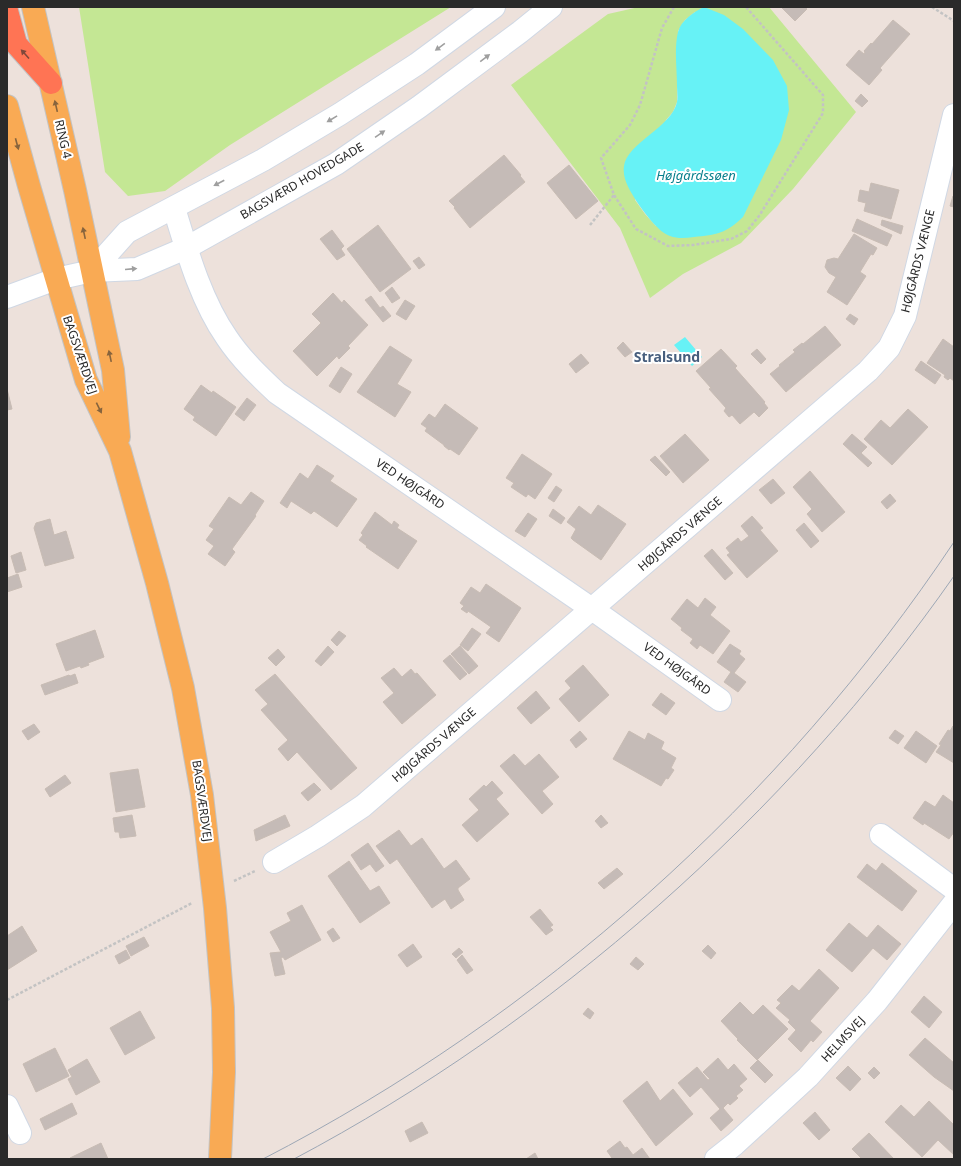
<svg xmlns="http://www.w3.org/2000/svg" width="961" height="1166" font-family="'Noto Sans',sans-serif">
<style>
.green{fill:#c4e794;fill-rule:evenodd}
.water{fill:#67f2f6}
.building{fill:#c5bbb7;stroke:#c8bcb4}
.lines{fill:none;stroke-linecap:round;stroke-linejoin:round}
.minor-casing{stroke:#d0d8e4;stroke-width:24}
.tertiary-casing{stroke:#d0d8e4;stroke-width:24}
.primary-casing{stroke:#c3c3c3;stroke-width:24}
.motorway-casing{stroke:#c3c3c3;stroke-width:24}
.path{stroke:#c3c3c3;stroke-width:2.5;stroke-dasharray:3 2;stroke-linecap:butt}
.minor{stroke:#fff;stroke-width:22}
.tertiary{stroke:#fff;stroke-width:22}
.primary{stroke:#f9aa54;stroke-width:22}
.motorway{stroke:#ff7454;stroke-width:22}
.tram{stroke:#9da7b5;stroke-width:1}
.oneway{fill:#9f9f9f}
.oneway2{fill:#7f483b}
.oneway3{fill:#87643d}
.labels{text-anchor:middle;stroke-width:4;stroke-linejoin:round;paint-order:stroke}
.street-label{font-size:12px;fill:#2a2a2a;stroke:#fff}
.water-label{font-size:13px;font-style:italic;fill:#077f8c;stroke:#fff}
.quarter-label{font-size:14px;font-weight:bold;fill:#475e7d;stroke:#fff}
</style>
<rect width="100%" height="100%" fill="#ede1db"/>
<path class="green" d="M79 7H451L230 145 165 191 128 196 105 172Z
M639 7H769L856 112 793 189 741 243 683 274 650 298 620 228 511 85 608 14ZM695 12 656 226 645 214 635 200 666 120 673 112 677 102 678 31 685 20Z"/>
<path class="water" d="M704 7 724 15 743 29 773 60 787 86 789 110 781 140 743 217C727 233 716 235 694 237 686 238 678 239 670 236 658 232 644 212 637 202 630 191 622 179 624 166 627 143 672 127 677 102 678 97 677 91 677 86 677 69 674 48 678 32 681 20 694 12 704 7Z
M685 337 702 357 692 366 674 345Z"/>
<path class="building" d="M781 7H805L807 9 795 21Z
M893 20 910 34 880 68 882 70 869 85 846 65 859 50 864 54 865 52 864 51 871 43 872 44Z
M861 94 868 101 862 107 855 101Z
M504 155 521 175 520 176 525 182 470 228 454 208 455 207 449 201Z
M569 165 598 201 576 219 547 183Z
M871 183 899 190 891 219 864 211 866 203 858 201 860 190 869 192Z
M953 196H954V207L950 206Z
M857 219 892 235 887 246 852 231Z
M882 220 903 226 901 234 881 225Z
M378 225 411 269 380 292 347 249Z
M332 230 344 246 341 249 345 255 337 260 320 239Z
M854 234 877 248 873 255 871 254 860 272 866 276 847 305 827 292 836 277 829 273 825 267 827 260 834 258 838 259Z
M419 257 425 265 419 269 413 261Z
M392 287 400 298 392 303 385 293Z
M333 293 342 303 344 300 368 325 348 346 350 348 339 359 337 356 317 376 293 351 321 323 312 314Z
M371 296 380 308 383 306 391 316 383 322 365 300Z
M405 300 415 306 406 320 396 314Z
M850 314 858 319 854 325 846 319Z
M825 326 841 345 786 392 770 374 780 366 779 365 795 352 793 350 802 343 803 344Z
M943 339 954 347V381L950 378 948 380 944 377 945 375 927 363Z
M623 342 632 352 625 357 617 348Z
M390 346 412 360 397 384 411 392 395 417 357 392Z
M721 349 737 366 735 368 765 402 764 403 768 408 759 417 754 412 740 424 732 415 729 417 724 411 726 408 709 389 711 388 696 371Z
M757 349 766 359 761 364 751 354Z
M581 354 589 363 576 373 569 364Z
M921 361 941 375 935 384 915 370Z
M341 367 352 374 340 393 329 386Z
M201 385 212 393 213 391 236 407 216 436 193 420 195 417 184 409Z
M7 389 12 409 7 410Z
M247 398 256 405 244 421 235 414Z
M445 404 478 428 459 455 450 449 449 450 444 446V445L425 431 427 428 421 424 429 414 435 418Z
M908 409 928 427 892 465 864 439 881 420 890 428Z
M685 434 709 460 683 483 660 456Z
M852 434 867 447 861 453 872 463 868 467 843 444Z
M522 454 552 474 535 499 528 494 526 497 511 487 514 483 506 478Z
M655 456 670 472 666 476 650 460Z
M317 465 334 476 330 481 357 499 337 527 314 511 311 514 291 501 287 508 280 503 300 473 308 479Z
M810 471 845 512 822 532 807 514 812 509 793 487Z
M773 479 785 493 771 504 759 490Z
M556 486 562 490 554 502 548 498Z
M251 492 264 501 255 515 256 516 232 549 235 552 225 566 208 554 214 546 206 540 214 529 209 526 229 497 241 505Z
M890 494 896 501 887 509 881 502Z
M598 505 626 524 601 560 573 540 571 538 576 529 567 522 579 506 591 515Z
M553 509 565 518 561 524 549 516Z
M375 512 392 525 394 521 399 525 397 528 417 541 398 569 366 547 367 546 359 540 363 535 361 533Z
M528 513 537 519 525 537 515 531Z
M752 516 763 528 760 530 778 551 747 578 727 555 730 553 726 548 738 538 741 542 749 536 741 526Z
M50 519 54 535 66 531 74 558 45 566 34 528 36 523Z
M804 523 819 541 811 548 796 530Z
M712 549 733 573 725 580 704 556Z
M21 552 26 570 16 573 11 556Z
M18 574 22 587 7 592V578Z
M486 584 521 608 499 642 486 633 491 627 468 611 467 613 461 609 464 606 460 603 471 587 480 593Z
M705 598 716 607 710 615 730 631 713 654 700 645 697 649 690 643 693 639 681 630 682 628 671 619 687 599 698 608Z
M472 628 481 634 468 651 460 645Z
M95 630 104 657 88 663 89 665 81 668 80 666 66 671 56 644Z
M339 631 346 636 337 646 331 640Z
M730 644 741 651 739 654 745 659 734 673 746 682 738 692 724 682 731 672 717 662Z
M328 646 334 652 321 666 315 661Z
M460 646 478 666 469 674 451 654Z
M278 649 285 657 276 666 268 658Z
M450 655 467 674 460 680 443 661Z
M583 665 609 695 579 722 559 699 571 688 565 681Z
M394 668 402 677 411 669 415 674 417 673 436 695 402 724 383 702 394 693 381 678Z
M75 674 78 683 45 695 41 685 69 675 70 676Z
M275 674 357 768 331 790 297 752 288 761 278 749 288 740 261 710 268 704 255 690Z
M536 691 550 708 531 724 517 708Z
M661 693 675 703 666 715 652 705Z
M34 724 40 732 28 740 22 731Z
M953 726H954V763L936 752 941 745 939 744 948 730 950 731Z
M895 730 904 736 898 744 889 738Z
M580 731 587 739 576 748 570 740Z
M629 731 645 740 648 733 664 742 661 749 676 758 671 768 674 770 668 779 666 778 661 786 613 759Z
M916 731 937 746 926 763 904 748Z
M514 754 525 766 539 754 559 777 542 791 553 804 542 814 500 766Z
M138 769 145 807 116 812 110 773Z
M65 775 71 783 50 797 45 789Z
M492 781 503 793 496 799 509 814 477 842 462 825 479 810 469 799 484 785 486 787Z
M314 783 321 790 308 801 301 793Z
M943 795 954 803V832L949 839 924 823 923 825 913 818 925 801 935 807Z
M132 815 136 836 120 838 119 832H115L113 818Z
M285 815 290 826 256 841 254 830Z
M601 815 608 823 601 828 595 821Z
M399 830 411 846 422 838 444 869 456 860 470 879 458 888V890L464 900 451 909 445 899 432 908 397 859 390 864 376 846Z
M368 843 384 866 376 872 370 864 361 870 351 855Z
M349 861 370 891 379 886 390 903 360 923 328 876Z
M882 863 917 891 902 911 857 877 867 864 876 871Z
M617 868 623 874 604 889 598 883Z
M302 905 321 940 285 960 283 957 281 958 285 974 275 976 270 953 281 952 270 932 291 921 287 913Z
M540 909 553 925 550 927 553 930 546 935 530 917Z
M849 923 867 938 878 925 901 944 887 960 873 948 852 972 826 950Z
M22 926 37 951 7 970V936Z
M333 928 340 938 333 942 327 932Z
M144 937 149 946 131 956 126 946Z
M413 944 422 957 407 967 398 955Z
M708 945 716 953 711 959 702 951Z
M459 948 463 952 456 958 452 954Z
M126 950 130 958 119 964 115 956Z
M462 955 473 970 467 974 457 960Z
M636 957 644 964 638 970 630 964Z
M819 969 839 988 810 1021 822 1032 813 1042 811 1040 801 1052 788 1039 796 1030 788 1022 790 1020 776 1008 781 1003 777 1000 792 985 799 991Z
M924 996 942 1012 929 1028 911 1012Z
M740 1002 753 1015 763 1005 788 1029 757 1060 737 1040 738 1039 721 1021Z
M588 1008 594 1013 590 1019 583 1014Z
M140 1011 155 1038 125 1055 110 1028Z
M925 1038 954 1063V1091L934 1077 909 1055Z
M55 1048 69 1076 36 1092 23 1064Z
M718 1058 728 1070 734 1064 747 1079 739 1086 743 1090 736 1096 738 1098 730 1105 728 1103 723 1108 733 1120 721 1131 710 1118 720 1109 701 1087 690 1097 678 1083 697 1067 708 1080 710 1079 703 1072Z
M87 1059 100 1082 76 1095 68 1079 72 1077 68 1070Z
M758 1060 773 1075 765 1083 750 1068Z
M848 1066 861 1079 850 1091 836 1078Z
M874 1067 880 1073 874 1079 868 1073Z
M647 1081 660 1101 673 1089 693 1114 656 1146 623 1101Z
M929 1101 954 1125V1155L938 1140 922 1157 885 1122 901 1105 914 1117Z
M72 1103 77 1114 45 1130 40 1119Z
M815 1112 830 1130 819 1140 803 1123Z
M422 1122 428 1133 410 1142 405 1131Z
M869 1133 894 1159H862L852 1149Z
M620 1141 625 1148 627 1147 633 1155 642 1148 650 1159H610L612 1158 607 1151Z
M101 1143 108 1159H71L70 1158Z
M535 1153 538 1159H526Z"/>
<g class="lines">
<g class="minor-casing">
<path id="minor" d="M174 208C187 251 201 301 227 338 241 359 259 376 277 393L592 609 720 700
M881 835 954 889
M274 862 318 836 363 806 868 371 889 348 905 316 954 115
M7 1106 20 1133
M716 1159 735 1144 808 1077 877 1001 954 903"/>
</g>
<g class="tertiary-casing">
<path id="tertiary" d="M92 271 127 232 263 160 340 114 417 64 494 7
M7 297 56 279 92 271 137 269 186 248 336 164 419 107 520 32 551 7"/>
</g>
<g class="primary-casing">
<path id="primary" d="M33 7 75 190 113 370 119 437
M7 106 29 186 86 380 120 451 157 583 183 688 202 795 215 908 223 1008 224 1072 220 1159"/>
</g>
<g class="motorway-casing">
<path id="motorway" d="M7 11 16 44 51 83"/>
</g>
<path class="path" d="M674 7 662 28 640 105 630 125 601 158 614 195 636 229 668 246 693 245 731 239 747 231 759 216 823 113V95L746 7
M932 7 954 21
M590 225 614 195
M234 881 255 871
M7 1000 192 903"/>
<use href="#minor" class="minor"/>
<use href="#tertiary" class="tertiary"/>
<use href="#primary" class="primary"/>
<use href="#motorway" class="motorway"/>
<path class="tram" d="M263 1159C540 1016 781 801 954 542
M294 1159C551 1023 788 814 954 576"/>
</g>
<defs><path id="oneway-solid" d="M-6-.8H1V-3.2L6.5 0L1 3.2V.8H-6Z"/></defs>
<g class="oneway">
<use href="#oneway-solid" transform="translate(440 47) rotate(144)"/>
<use href="#oneway-solid" transform="translate(485 58) rotate(-37)"/>
<use href="#oneway-solid" transform="translate(332 119) rotate(149)"/>
<use href="#oneway-solid" transform="translate(380 134) rotate(-34)"/>
<use href="#oneway-solid" transform="translate(219 183) rotate(152)"/>
<use href="#oneway-solid" transform="translate(131 269) rotate(-5)"/>
</g>
<use class="oneway2" href="#oneway-solid" transform="translate(25 54) rotate(-132)"/>
<g class="oneway3">
<use href="#oneway-solid" transform="translate(56 106) rotate(-103)"/>
<use href="#oneway-solid" transform="translate(17 144) rotate(75)"/>
<use href="#oneway-solid" transform="translate(84 233) rotate(-102)"/>
<use href="#oneway-solid" transform="translate(110 356) rotate(-102)"/>
<use href="#oneway-solid" transform="translate(99 408) rotate(64)"/>
</g>
<g class="labels">
<g class="street-label">
<text transform="translate(63 139) rotate(77)" y="4">RING 4</text>
<text transform="translate(302 181) rotate(-30)" y="4">BAGSVÆRD HOVEDGADE</text>
<text transform="translate(918 261) rotate(-76)" y="4">HØJGÅRDS VÆNGE</text>
<text transform="translate(80 355) rotate(71)" y="4">BAGSVÆRDVEJ</text>
<text transform="translate(410 484) rotate(34)" y="4">VED HØJGÅRD</text>
<text transform="translate(680 534) rotate(-41)" y="4">HØJGÅRDS VÆNGE</text>
<text transform="translate(677 669) rotate(36)" y="4">VED HØJGÅRD</text>
<text transform="translate(434 745) rotate(-41)" y="4">HØJGÅRDS VÆNGE</text>
<text transform="translate(202 801) rotate(82)" y="4">BAGSVÆRDVEJ</text>
<text transform="translate(843 1039) rotate(-47)" y="4">HELMSVEJ</text>
</g>
<g class="water-label">
<text x="696" y="180">Højgårdssøen</text>
</g>
<g class="quarter-label">
<text x="667" y="362">Stralsund</text>
</g>
</g>
<rect width="961" height="1166" fill="none" stroke="#2a2a2a" stroke-width="16"/>
</svg>
